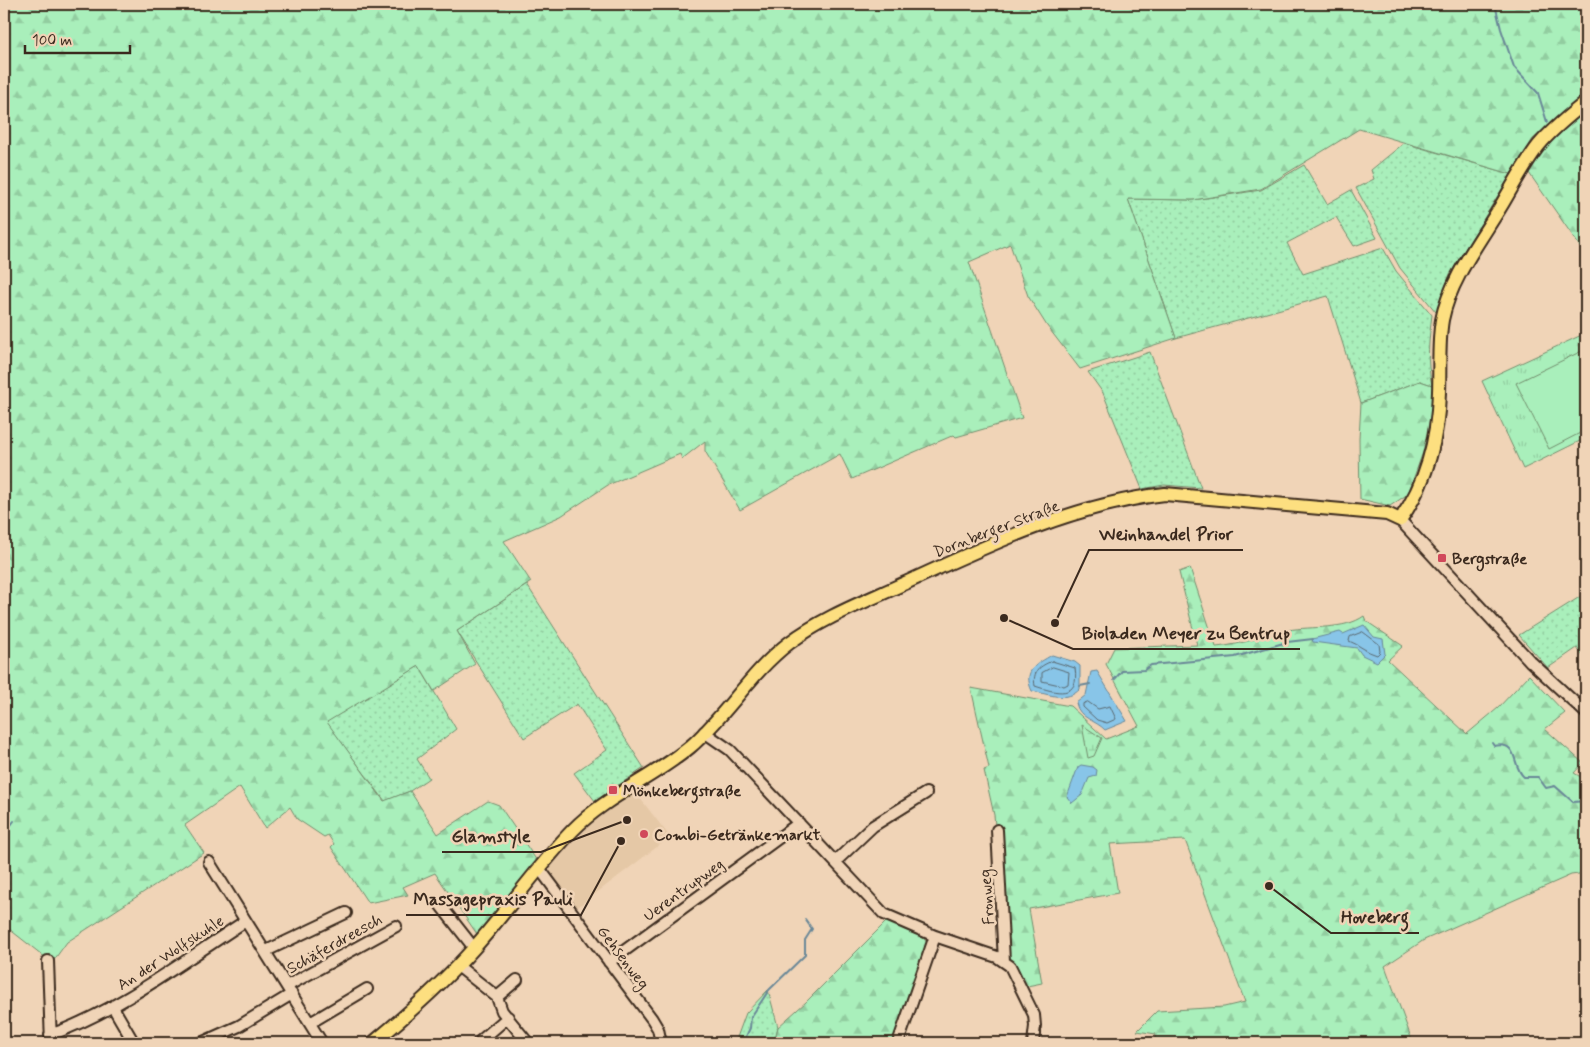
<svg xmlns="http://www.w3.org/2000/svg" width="1590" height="1047" font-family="Mynerve,sans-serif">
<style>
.built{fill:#e5c8a6}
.grass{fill:url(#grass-dots);stroke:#728c6c}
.forest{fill:url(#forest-firs);stroke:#728c6c}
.wetland{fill:url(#wetland-marsh);stroke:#728c6c}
.park{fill:url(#park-tufts);stroke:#728c6c}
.pitch{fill:#a9efbb;stroke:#728c6c}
.water{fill:#88c5e8;stroke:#698797}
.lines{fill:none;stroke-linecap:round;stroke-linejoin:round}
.shore{stroke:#5a686f;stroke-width:1}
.stream{stroke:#698797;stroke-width:2}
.minor-casing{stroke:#3b2a1e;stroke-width:14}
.major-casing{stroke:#3b2a1e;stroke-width:16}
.minor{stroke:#f0d4b7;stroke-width:10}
.major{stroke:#fddf80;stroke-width:12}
.poi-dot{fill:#d1495b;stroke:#f0d4b7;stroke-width:2}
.labels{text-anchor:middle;stroke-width:5;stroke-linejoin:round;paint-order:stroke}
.street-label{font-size:16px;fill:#3b2a1e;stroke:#f0d4b7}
.poi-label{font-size:16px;font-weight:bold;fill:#3b2a1e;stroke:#f0d4b7;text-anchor:start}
.leader{fill:none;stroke:#3b2a1e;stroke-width:2}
.callout-dot{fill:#3b2a1e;stroke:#f0d4b7;stroke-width:2}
.callout-label{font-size:18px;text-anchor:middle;font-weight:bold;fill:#3b2a1e;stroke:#f0d4b7;stroke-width:5;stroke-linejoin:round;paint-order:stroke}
</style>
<defs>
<pattern id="grass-dots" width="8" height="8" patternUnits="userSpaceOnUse" patternTransform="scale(1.25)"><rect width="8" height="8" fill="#a9efbb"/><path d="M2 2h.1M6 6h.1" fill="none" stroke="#92cda0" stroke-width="1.8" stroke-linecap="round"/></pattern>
<pattern id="forest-firs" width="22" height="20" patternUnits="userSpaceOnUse" patternTransform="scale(1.25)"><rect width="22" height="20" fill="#a9efbb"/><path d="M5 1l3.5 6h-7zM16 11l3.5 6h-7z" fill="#92cda0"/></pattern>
<pattern id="wetland-marsh" width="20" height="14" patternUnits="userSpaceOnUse" patternTransform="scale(1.25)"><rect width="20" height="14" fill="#a9efbb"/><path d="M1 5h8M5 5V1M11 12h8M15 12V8" fill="none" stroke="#92cda0"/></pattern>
<pattern id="park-tufts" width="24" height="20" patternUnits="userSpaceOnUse" patternTransform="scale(1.25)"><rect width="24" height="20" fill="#a9efbb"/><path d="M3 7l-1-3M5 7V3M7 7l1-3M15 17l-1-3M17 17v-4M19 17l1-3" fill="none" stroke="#92cda0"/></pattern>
</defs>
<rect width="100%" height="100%" fill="#f0d4b7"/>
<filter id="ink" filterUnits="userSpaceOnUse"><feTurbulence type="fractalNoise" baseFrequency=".02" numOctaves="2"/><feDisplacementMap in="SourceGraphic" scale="10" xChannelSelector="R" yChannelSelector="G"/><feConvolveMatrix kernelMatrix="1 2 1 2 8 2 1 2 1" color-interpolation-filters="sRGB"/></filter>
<g filter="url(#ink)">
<path class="built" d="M636 793 670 837 574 910 544 872 597 818Z"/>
<path class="grass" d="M1404 143 1511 174 1450 274 1436 312 1400 268 1356 188 1374 179 1371 170Z
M1304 165 1327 204 1351 190 1377 238 1354 246 1336 217 1287 243 1303 274 1383 248 1396 271 1432 315C1429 338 1426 361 1432 385L1420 381 1361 403 1328 296 1176 338 1128 199 1193 200 1261 190Z
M1150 352 1201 488 1164 485 1142 489 1103 393 1088 372Z
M527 585 644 768 595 801 574 773 607 750 577 704 524 738 457 631Z
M1586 593V660L1577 648 1548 668 1519 635Z
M419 666 456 729 417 759 429 778 410 791 385 801 326 722Z
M768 990 778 1027 774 1043H735L746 1013Z"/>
<path class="forest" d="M4 4H1586V92L1533 139 1511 174 1359 129 1261 189 1193 200 1128 199 1176 338 1080 369 1047 326 1028 296 1010 244 969 262 1022 418 956 437 954 435 852 479 840 454 740 510 705 451V441L682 459 680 454 608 485 561 516 504 541 531 582 457 631 475 664 434 691 419 666 327 722 384 801 410 791 438 834 488 801 499 805 537 861 477 934 435 873 403 887 408 895 368 903 331 847 334 844 328 835 324 837 297 819 290 807 265 828 240 787 185 825 204 853 67 942 54 960 46 958 4 925Z
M1586 108V255L1529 173 1528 168 1547 143Z
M1420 381 1432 385 1433 403 1423 452 1408 494 1390 506 1360 499 1359 439 1361 403Z
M1190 568 1216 647C1242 645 1264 635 1288 630 1312 626 1345 630 1364 616L1366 621 1403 646 1388 660 1467 734 1498 708 1529 675 1565 713 1545 729 1583 763 1574 773 1586 780V873L1571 875 1424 940 1385 966 1413 1043H1154L1156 1034 1137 1031 1157 1011 1224 1007 1245 1002 1185 840 1110 844 1118 893 1029 909 1042 983 1027 986 1016 965 1008 957 994 815 984 770 989 768 971 688 1070 706 1106 739 1139 726 1106 664 1114 648 1197 645 1179 572Z
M887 921 923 937 927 943 894 1043H774L778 1027 806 1002Z"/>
<path class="wetland" d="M1082 725 1102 738 1094 756 1088 758Z"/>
<path class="park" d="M1586 333V438L1523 469 1482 381Z"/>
<path class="pitch" d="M1586 349V430L1549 449 1516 383Z"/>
<path class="water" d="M1364 625 1374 637 1383 639 1385 654 1377 662 1362 655 1357 648 1313 642 1312 639 1340 632 1343 634Z
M1052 655 1075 662 1080 666V689C1067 703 1049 694 1032 691 1022 670 1037 664 1052 655Z
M1097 671 1127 721 1105 730C1096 720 1079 719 1076 703L1086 695 1091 672Z
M1081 765 1093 767 1097 770 1096 776 1089 778 1082 795 1072 803 1067 797 1078 767Z"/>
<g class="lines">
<path class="shore" d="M1363 632 1379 644 1380 652 1377 655C1366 652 1360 645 1349 641L1350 637Z
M1052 661 1075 668C1080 700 1056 693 1035 686 1032 671 1040 666 1052 661Z
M1053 667 1069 672 1068 684 1064 686 1042 681V673Z
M1088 702 1098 709 1110 706 1116 719 1107 723 1097 720 1083 707V704Z"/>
<path class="stream" d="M1495 4 1501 29 1514 67 1538 93 1547 122
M1114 680 1122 671 1144 670 1151 665 1235 657 1287 642 1313 639
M1080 686 1090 684
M1492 743 1494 746C1520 741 1511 766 1524 777H1538L1546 788 1555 786 1573 802 1586 801
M4 834 14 821
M743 1043 750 1028 751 1017 769 990 805 955V940L812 929 805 919"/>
<g class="minor-casing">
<path id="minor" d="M1400 520 1530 661 1586 713
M704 732 730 750 884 914 935 936 997 957 1010 966 1034 1015 1035 1026 1033 1043
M997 830 1004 961
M836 861 873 826 926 793
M209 862 322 1043
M539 868 652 1019 658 1029 661 1043
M441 906 474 948
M266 951 346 913
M48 961 51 1043
M609 962 799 823
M458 966 497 997 502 1011 528 1043
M287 986 396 926
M497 997 517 980
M113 1007 134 1043
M310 1023 367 989
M50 1035C120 1010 182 962 244 922
M201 1043 239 1026 292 994
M478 1043 508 1017
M898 1043 935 936"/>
</g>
<g class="major-casing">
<path id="major" d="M373 1043C408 1014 443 983 474 948 508 910 537 867 573 830 606 796 653 778 690 747 726 716 750 673 789 643 824 617 864 602 903 584 986 546 1074 504 1165 494L1387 514 1400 520C1427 482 1438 438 1439 392 1440 368 1438 343 1442 320 1450 279 1480 241 1501 206 1513 186 1524 164 1539 145 1553 128 1570 115 1586 102"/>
</g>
<use href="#minor" class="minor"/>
<use href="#major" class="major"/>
</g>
</g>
<g class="poi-dot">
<rect x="1437" y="553" width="10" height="10" rx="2.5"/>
<rect x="608" y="785" width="10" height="10" rx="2.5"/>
<circle cx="644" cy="834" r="5"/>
</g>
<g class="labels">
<g class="street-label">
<text transform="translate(996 528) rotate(-21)" y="6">Dornberger Straße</text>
<text transform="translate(683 889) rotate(-36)" y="6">Uerentrupweg</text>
<text transform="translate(986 897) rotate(-94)" y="6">Fronweg</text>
<text transform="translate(334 943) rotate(-29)" y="6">Schäferdreesch</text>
<text transform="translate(170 952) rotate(-33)" y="6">An der Wolfskuhle</text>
<text transform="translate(624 957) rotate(53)" y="6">Gehsenweg</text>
</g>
<g class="poi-label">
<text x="1452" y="564">Bergstraße</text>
<text x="623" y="796">Mönkebergstraße</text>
<text x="654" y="840">Combi-Getränkemarkt</text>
</g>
</g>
<path class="leader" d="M1055 623L1089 550H1243M1004 618L1073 649H1300M627 820L541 852H442M621 841L581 915H406M1269 886L1331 933H1419"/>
<g class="callout-dot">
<circle cx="1055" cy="623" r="5"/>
<circle cx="1004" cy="618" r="5"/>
<circle cx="627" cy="820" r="5"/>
<circle cx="621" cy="841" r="5"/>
<circle cx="1269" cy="886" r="5"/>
</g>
<g class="callout-label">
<text x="1166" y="540">Weinhandel Prior</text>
<text x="1186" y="639">Bioladen Meyer zu Bentrup</text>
<text x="491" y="842">Glamstyle</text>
<text x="493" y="905">Massagepraxis Pauli</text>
<text x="1375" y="923">Hoveberg</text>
</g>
<rect width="1590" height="1047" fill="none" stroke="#f0d4b7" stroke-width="20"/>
<rect x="10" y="10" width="1570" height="1027" fill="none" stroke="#3b2a1e" stroke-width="2" filter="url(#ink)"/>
<path d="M25 45v8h105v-8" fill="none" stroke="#3b2a1e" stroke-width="2.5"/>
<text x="32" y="45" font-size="15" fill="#3b2a1e" stroke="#f0d4b7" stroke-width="4" paint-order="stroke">100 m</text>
</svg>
